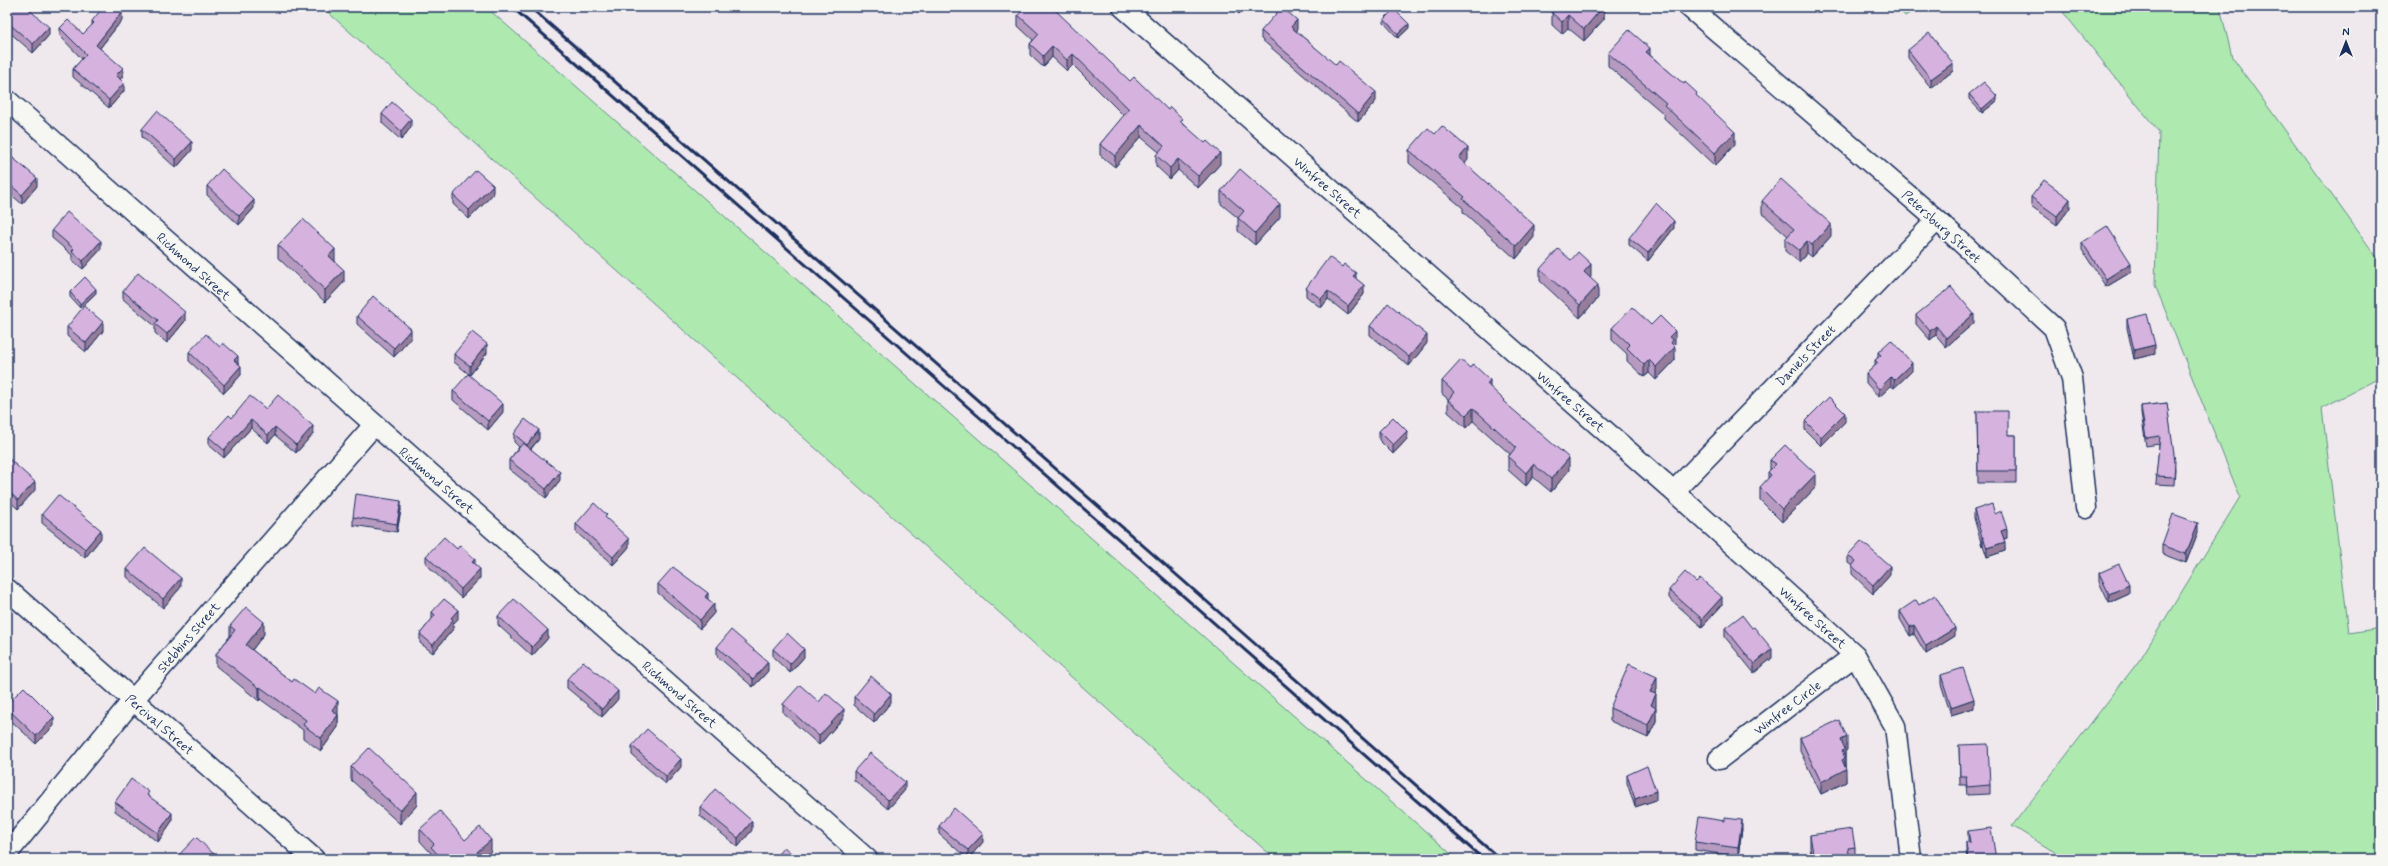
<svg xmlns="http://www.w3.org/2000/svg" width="2388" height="866" font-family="Mynerve,sans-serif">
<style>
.green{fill:#aeeab0;stroke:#648c87}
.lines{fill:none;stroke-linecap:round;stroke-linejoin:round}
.street-casing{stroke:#1b2f5e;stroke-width:23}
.street{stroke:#f6f6f2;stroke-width:20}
.rail{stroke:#1b2f5e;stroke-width:3}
.wall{fill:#b79abf;stroke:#1b2f5e}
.shaded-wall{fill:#957d9b;stroke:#1b2f5e}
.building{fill:#d5b3de;stroke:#1b2f5e}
.labels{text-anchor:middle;stroke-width:3.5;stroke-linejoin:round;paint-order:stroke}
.street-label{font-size:13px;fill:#1b2f5e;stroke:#f6f6f2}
</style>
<rect width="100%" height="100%" fill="#efe9ee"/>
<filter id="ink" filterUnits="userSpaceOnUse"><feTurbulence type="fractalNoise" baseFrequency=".025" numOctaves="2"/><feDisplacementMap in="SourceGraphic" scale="8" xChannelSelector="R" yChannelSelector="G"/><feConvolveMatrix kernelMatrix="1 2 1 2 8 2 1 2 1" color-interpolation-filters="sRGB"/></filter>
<g filter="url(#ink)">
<path class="green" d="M322 7H486L1457 859H1275Z
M1897 7H1920L1905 16Z
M2059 7H2220L2232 57 2381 263V377L2322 408 2349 633 2381 628V859H2066L2012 826 2141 658 2240 497 2155 285 2159 132Z"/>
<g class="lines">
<g class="street-casing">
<path id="street" d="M1123 7 1670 488 1855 655 1895 726 1911 859
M1689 7 1937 220 2054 328 2072 378 2086 508
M7 100 867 859
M1674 491 1937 220
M7 589 314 859
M1719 759 1855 655
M7 854 133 700 374 425"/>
</g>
<use href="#street" class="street"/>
<path class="rail" d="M512 7 1483 859
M530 7 1500 859"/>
</g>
<path class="wall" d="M7 7 49 35 33 53 7 30Z
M915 7H922L919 11Z
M1231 7H1246L1239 14Z
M1545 7H1604V19L1584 41 1568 28 1562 34 1552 25V13Z
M1018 15 1130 81 1168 110 1183 123 1220 164 1198 188 1178 170 1170 179 1156 166V155L1159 152 1141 137 1115 167 1100 155V144L1124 116 1073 65 1067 71 1052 57 1043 67 1030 55V44L1033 40 1018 26Z
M1384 19 1409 28 1398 38 1384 23Z
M122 20 100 48 123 76 120 79 124 91 109 108 73 77V69L82 59 60 36V28L83 34 92 25V21Z
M1297 29 1296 31 1376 101 1358 122 1261 39V31Z
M1908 50 1953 71 1931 88 1908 58Z
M1608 53 1650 55 1697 96 1735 144 1715 166 1664 118V114L1608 66Z
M1969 94 1997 101 1982 113 1969 99Z
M382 114 411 127 401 140 382 123Z
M142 129 192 150 176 168 142 137Z
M1409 150 1468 160 1465 163 1534 237 1516 259 1463 212V208L1409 163Z
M7 153 37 186 22 204 7 191Z
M207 186 254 208 239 225 207 195Z
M1221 191 1280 217 1255 245 1238 231V218L1221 204Z
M493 194 469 219 453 204V195Z
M2031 197 2070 208 2057 225 2031 206Z
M1762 201 1831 236 1812 257 1807 253 1799 262 1785 251V239L1788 236 1762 213Z
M1674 228 1648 261 1629 245V238Z
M52 230 101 249 83 269 72 260V255L52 238Z
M2082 242 2131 272 2106 287 2082 250Z
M278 245 335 261 344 282 325 302 278 258Z
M1571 260 1591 277 1590 278 1598 298 1580 318 1540 281V269Z
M1356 279 1364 294 1348 315 1328 299 1321 308 1306 296V288Z
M123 291 185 321 167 343 155 333V326L123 299Z
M70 292 96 293 80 308 70 297Z
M1916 315 1974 323 1946 347 1936 335 1930 340 1916 324Z
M357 316 411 338 394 357 357 324Z
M2127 319 2155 354 2134 359 2127 328Z
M1651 325 1675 344 1673 345 1675 360 1656 380 1649 373 1644 377 1627 361V354L1612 340V328Z
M1370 326 1427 343 1409 366 1370 335Z
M67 327 103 331 86 352 67 336Z
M189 352 238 363 241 375 224 393 189 361Z
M1878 352 1912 371 1894 388 1891 386 1879 397 1866 383V374L1875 366V360L1878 357Z
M487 353 470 375 454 362V354Z
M1442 381 1490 388 1569 470 1551 492 1533 477 1526 486 1508 470V457L1510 454 1473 421 1466 428 1448 412V399L1442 394Z
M453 391 503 412 488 430 453 400Z
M2167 403 2175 469 2174 485 2156 484 2159 444 2146 446 2141 413V406Z
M266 409 313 434 296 453 275 435 268 443 251 428 224 458 209 445V437Z
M1977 411 2008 435H2016V483H1978Z
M1805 421 1845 422 1821 446 1805 430Z
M1379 431 1407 439 1393 454 1379 440Z
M514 434 539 439 531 449 560 480 546 498 509 469V460L519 447 514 442Z
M7 457 35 490 18 509 7 499Z
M1770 460 1816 487 1782 522 1760 500V487L1768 479V472L1770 470Z
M401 510 397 532 353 525V517Z
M1974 510 1995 514 2007 538 2004 539 2005 551 1987 557 1983 545 1982 546 1974 518Z
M42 514 101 538 85 558 42 523Z
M607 519 629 547 613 565 576 532V524Z
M2198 532 2186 563 2162 554V545Z
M457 549 475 565 480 578 461 598 426 564V556Z
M1848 555 1890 575 1873 594 1852 574V566L1848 563Z
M127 569 181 587 163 608 127 577Z
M2099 573 2129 594 2109 603 2099 582Z
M658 584 708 599 714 613 700 629 658 593Z
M1669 590 1722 605 1702 627 1669 598Z
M1919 605 1955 636 1926 654 1914 634 1910 636 1900 619V611Z
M432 612 458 619 453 624V629L433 653 420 643V634L432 619Z
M498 616 548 638 532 656 498 625Z
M230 626 264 634 252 650 292 682 338 714V727L321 751 303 738V730L260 699 259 701 216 666V654L230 636Z
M1725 628H1752L1772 658 1754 673 1725 637Z
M717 647 768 671 753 687 717 656Z
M773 649 804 657 790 673 773 657Z
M1941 675 1974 708 1951 715 1941 684Z
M567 679 618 699 602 717 567 688Z
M1657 689 1655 694 1656 721 1648 738 1610 721V708Z
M854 697 891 702 874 723 854 705Z
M819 702 844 717 819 745 783 713V704Z
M7 704 54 726 36 744 7 717Z
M1800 738 1847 750 1845 751V762L1846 782 1821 794 1800 751Z
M1959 745 1990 785V794L1967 795 1966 785H1960Z
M632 746 681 767 666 784 632 755Z
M351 767 417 805 400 824 351 780Z
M854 771 905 790 888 809 854 780Z
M1627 775 1656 800 1635 807 1627 783Z
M149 796 172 821 158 842 115 811V802Z
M700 807 752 830 738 847 700 816Z
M939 826 983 842 968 859 939 834Z
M420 829 465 840 491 851 483 859H432L431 853 420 841Z
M1742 829 1738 857 1695 850V842Z
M1968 831 1996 859H1967L1966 851V842H1968Z
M1810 835 1855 847V859H1812L1810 848Z"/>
<path class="shaded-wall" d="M919 7H922L919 11Z
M1239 7H1246L1239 14Z
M1603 7H1604V19L1584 41V29Z
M122 12V20L96 53V45Z
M1568 15V28L1562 34V22Z
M1297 20V29L1291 35V27Z
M1409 24V28L1398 38V34Z
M49 27V35L33 53V44Z
M1052 46V57L1043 67V56Z
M1650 48V61L1646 52Z
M1073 54V65L1067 71V60Z
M1953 63V71L1931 88V79Z
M123 68V76L116 84V75Z
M124 83V91L109 108V100Z
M1376 92V101L1358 122V114Z
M1997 96V101L1982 113V109Z
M411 119V127L401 140V131Z
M1141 125V137L1115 167V156Z
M1735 132V144L1715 166V153Z
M192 142V150L176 168V159Z
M1468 148V160L1459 170V158Z
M1220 153V164L1198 188V176Z
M1178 159V170L1170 179V168Z
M37 178V186L22 204V195Z
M493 185V194L469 219V210Z
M2070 199V208L2057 225V216Z
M254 200V208L239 225V216Z
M1280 204V217L1255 245V233Z
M1674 221V228L1648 261V253Z
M1831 224V236L1812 257V245Z
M1534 225V237L1516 259V246Z
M101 241V249L83 269V261Z
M1807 241V253L1799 262V250Z
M335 249V262L329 256Z
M2131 263V272L2106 287V279Z
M1591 264V277L1584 284V272Z
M344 270V282L325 302V290Z
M1356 273V281L1353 276Z
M1364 285V294L1348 315V306Z
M1598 285V298L1580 318V305Z
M96 289V293L80 308V304Z
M1328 291V299L1321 308V299Z
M185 312V321L167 343V334Z
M1974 314V323L1946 347V338Z
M103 322V331L86 352V343Z
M1936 326V335L1930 340V331Z
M411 329V338L394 357V348Z
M1675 331V344L1673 346 1675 347V360L1656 380V367L1669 337Z
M1427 335V343L1409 366V357Z
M487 344V353L470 375V366Z
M2155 345V354L2134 359V350Z
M238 356V365L234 360Z
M1649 360V373L1644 377V365Z
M1912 363V371L1894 388V380Z
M241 366V375L224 393V385Z
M1891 377V386L1879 397V389Z
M1490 380V393L1487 384Z
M503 404V412L488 430V421Z
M1473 408V421L1466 428V415Z
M1845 413V422L1821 446V437Z
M251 420V428L224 458V450Z
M313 426V434L296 453V445Z
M275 427V435L268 443V435Z
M539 430V439L527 453V445Z
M1407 431V439L1393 454V445Z
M1569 458V470L1551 492V479Z
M1533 464V477L1526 486V473Z
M560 472V480L546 498V489Z
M1816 474V487L1782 522V509Z
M35 482V490L18 509V500Z
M401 501V510L397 532V524Z
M2198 523V532L2186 563V554Z
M2007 529V538L2001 540V531Z
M101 530V538L85 558V549Z
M1982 537H1983V545L1982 546Z
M629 539V547L613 565V557Z
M2005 542V551L1987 557V548Z
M475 559V568L472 562Z
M1890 566V575L1873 594V585Z
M480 569V578L461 598V589Z
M181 578V587L163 608V599Z
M2129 585V594L2109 603V594Z
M708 593V601L705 597Z
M1722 597V605L1702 627V619Z
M714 604V613L700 629V620Z
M458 610V619L453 624V629L433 653V645L451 618Z
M264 622V634L246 658V645Z
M1914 625V634L1910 636V627Z
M1955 628V636L1926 654V646Z
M548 630V638L532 656V647Z
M804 649V657L790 673V664Z
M1772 649V658L1754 673V664Z
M768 662V671L753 687V679Z
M1657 677V689L1650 705V692Z
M260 687V699L259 701V688Z
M618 691V699L602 717V709Z
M891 694V702L874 723V714Z
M1656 694V707L1651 718V705Z
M1974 699V708L1951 715V707Z
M338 701V714L332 723V710Z
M1656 708V721L1648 738V725Z
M844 709V717L819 745V736Z
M338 715V727L321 751V738Z
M54 717V726L36 744V736Z
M1847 737V750L1845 751V770L1846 769V782L1821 794V782L1841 740Z
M681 759V767L666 784V776Z
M905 782V790L888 809V800Z
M1656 791V800L1635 807V799Z
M417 792V805L400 824V811Z
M172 813V821L158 842V833Z
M1742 820V829L1738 857V848Z
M752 821V830L738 847V838Z
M983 834V842L968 859V850Z
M491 840V851L483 859H477V852Z"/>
<path class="building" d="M7 7H26L49 27 33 44 7 22Z
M103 7H116L122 12 96 45 123 68 116 75 124 83 109 100 73 69 86 54 60 28 68 20 83 34 94 23 92 21Z
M1026 7H1052L1130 81 1134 77 1168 110 1170 107 1183 119 1180 121 1205 143 1207 141 1220 153 1198 176 1178 159 1170 168 1156 155 1164 146 1141 125 1115 156 1100 144 1129 109 1073 54 1067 60 1052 46 1043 56 1030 44 1039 34 1018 15Z
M1282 7 1297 20 1291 27 1336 65 1339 61 1376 92 1358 114 1261 31Z
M1557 7H1603L1584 29 1568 15 1562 22 1552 13Z
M1394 9 1409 24 1398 34 1384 19Z
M1629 30 1650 48 1646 52 1684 84 1685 82 1697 93 1696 95 1735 132 1715 153 1664 105 1666 103 1608 53Z
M1929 33 1953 63 1931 79 1908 50Z
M1984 82 1997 96 1982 109 1969 94Z
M392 102 411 119 401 131 382 114Z
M157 111 192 142 176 159 142 129Z
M1442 126 1468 148 1459 158 1534 225 1516 246 1463 199 1465 197 1409 150 1428 128 1435 134Z
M7 153 37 178 22 195 7 182Z
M222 169 254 200 239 216 207 186Z
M1240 169 1280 204 1255 233 1238 218 1244 211 1221 191Z
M476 170 493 185 469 210 453 195Z
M1781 179 1831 224 1812 245 1807 241 1799 250 1785 239 1794 229 1762 201Z
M2044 180 2070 199 2057 216 2031 197Z
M1656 203 1674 221 1648 253 1629 238Z
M67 212 101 241 83 261 72 251 74 249 52 230Z
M303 219 335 249 329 256 344 270 325 290 278 245Z
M2107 226 2131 263 2106 279 2082 242Z
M1558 249 1571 260 1578 252 1591 264 1584 272 1598 285 1580 305 1540 269Z
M1329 257 1342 267 1344 264 1356 273 1353 276 1364 285 1348 306 1328 291 1321 299 1306 288Z
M138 273 185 312 167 334 155 324 158 320 123 291Z
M85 277 96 289 80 304 70 292Z
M1951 287 1974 314 1946 338 1936 326 1930 331 1916 315Z
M373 296 411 329 394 348 357 316Z
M1388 303 1427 335 1409 357 1370 326Z
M84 306 103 322 86 343 67 327Z
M1632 307 1651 325 1660 316 1675 331 1669 337 1673 340 1671 343 1675 347 1656 367 1649 360 1644 365 1627 348 1630 345 1612 328Z
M2147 314 2155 345 2134 350 2127 319Z
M472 332 487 344 470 366 454 354Z
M206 334 220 347 223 343 238 356 234 360 241 366 224 385 189 352Z
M1891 340 1912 363 1894 380 1891 377 1879 389 1866 374 1878 363 1875 360 1881 355 1878 352Z
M1461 360 1470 368 1473 364 1490 380 1487 384 1504 400 1503 401 1569 458 1551 479 1533 464 1526 473 1508 457 1516 447 1473 408 1466 415 1448 400 1454 392 1442 381Z
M468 374 503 404 488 421 453 391Z
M278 395 313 426 296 445 275 427 268 435 251 420 224 450 209 437 229 415 232 418 250 396 266 409Z
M1829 397 1845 413 1821 437 1805 421Z
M2167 403 2175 462 2174 477 2156 476 2160 436 2146 438 2141 406Z
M1977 411H2008V435H2016V471H1978Z
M1393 417 1407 431 1393 445 1379 431Z
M525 419 539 430 527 445 514 434Z
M523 443 560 472 546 489 509 460Z
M1785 445 1816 474 1782 509 1760 487 1771 475 1768 472 1776 464 1770 460Z
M7 457 35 482 18 500 7 490Z
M356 494 401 501 397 524 353 517Z
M58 495 101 530 85 549 42 514Z
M594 503 607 515 605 517 629 539 613 557 576 524Z
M1992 504 1995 514 2001 511 2007 529 2001 531 2005 542 1987 548 1983 537H1982L1974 510Z
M2173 514 2198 523 2186 554 2162 545Z
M444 537 457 549 460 545 475 559 472 562 480 569 461 589 426 556Z
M1861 541 1890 566 1873 585 1852 566 1856 561 1848 555Z
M145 548 181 578 163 599 127 569Z
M2119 564 2129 585 2109 594 2099 573Z
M673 567 708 593 705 597 714 604 700 620 658 584Z
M1685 572 1696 582 1700 578 1722 597 1702 619 1669 590Z
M1935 595 1955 628 1926 646 1914 625 1910 627 1900 611 1916 600 1919 605Z
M444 599 458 610 451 618 453 620 433 645 420 634 435 615 432 612Z
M514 599 548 630 532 647 498 616Z
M246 607 264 622 246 645 292 682 294 679 315 694 319 688 338 701 332 710 338 715 321 738 303 725 306 720 260 687 259 688 216 654 235 630 230 626Z
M1742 615 1752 628 1754 627 1772 649 1754 664 1725 628Z
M731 630 768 662 753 679 717 647Z
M787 633 804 649 790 664 773 649Z
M583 661 618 691 602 709 567 679Z
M1629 664 1657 677 1650 692 1656 694 1651 705 1656 708 1648 725 1610 708Z
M1963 668 1974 699 1951 707 1941 675Z
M871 676 891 694 874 714 854 697Z
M800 685 819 702 826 693 844 709 819 736 783 704Z
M24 687 54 717 36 736 7 708V704Z
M1839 720 1847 737 1841 740 1845 749 1842 751 1845 758 1842 760 1846 769 1821 782 1800 738Z
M647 729 681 759 666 776 632 746Z
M1988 744 1990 785 1967 787 1966 776H1960L1959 745Z
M369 748 417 792 400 811 351 767Z
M870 753 905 782 888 800 854 771Z
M1647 766 1656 791 1635 799 1627 775Z
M131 779 149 792 147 795 172 813 158 833 115 802Z
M715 789 752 821 738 838 700 807Z
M954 808 983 834 968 850 939 826Z
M440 811 465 840 480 827 491 840 477 852 481 857 478 859H442L431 847 434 844 420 829Z
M1699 817 1725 821V818L1742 820 1738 848 1695 842Z
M1991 828 1996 859H1968L1966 842H1970L1968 831Z
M1852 829 1855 847 1848 848 1850 859H1814L1810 835Z
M196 837 219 859H179L177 857Z
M784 847 798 859H774Z"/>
</g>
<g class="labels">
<g class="street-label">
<text transform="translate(1328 187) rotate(41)" y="5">Winfree Street</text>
<text transform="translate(1942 226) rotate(42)" y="5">Petersburg Street</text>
<text transform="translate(194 266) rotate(42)" y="5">Richmond Street</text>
<text transform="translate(1805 355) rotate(-46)" y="5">Daniels Street</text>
<text transform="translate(1571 401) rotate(41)" y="5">Winfree Street</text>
<text transform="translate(437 480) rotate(41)" y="5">Richmond Street</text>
<text transform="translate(1813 617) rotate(42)" y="5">Winfree Street</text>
<text transform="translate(188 637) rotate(-49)" y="5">Stebbins Street</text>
<text transform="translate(680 694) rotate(41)" y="5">Richmond Street</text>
<text transform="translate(1787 707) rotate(-37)" y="5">Winfree Circle</text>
<text transform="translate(160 724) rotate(41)" y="5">Percival Street</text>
</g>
</g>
<rect width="2388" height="866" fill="none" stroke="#f6f6f2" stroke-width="24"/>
<rect x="12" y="12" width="2364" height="842" fill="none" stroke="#1b2f5e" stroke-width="1.5" filter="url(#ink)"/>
<g transform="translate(2346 42)" stroke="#f6f6f2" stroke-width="3" paint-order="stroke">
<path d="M0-3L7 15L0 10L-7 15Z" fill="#1b2f5e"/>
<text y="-6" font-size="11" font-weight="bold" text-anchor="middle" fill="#1b2f5e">N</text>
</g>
</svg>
